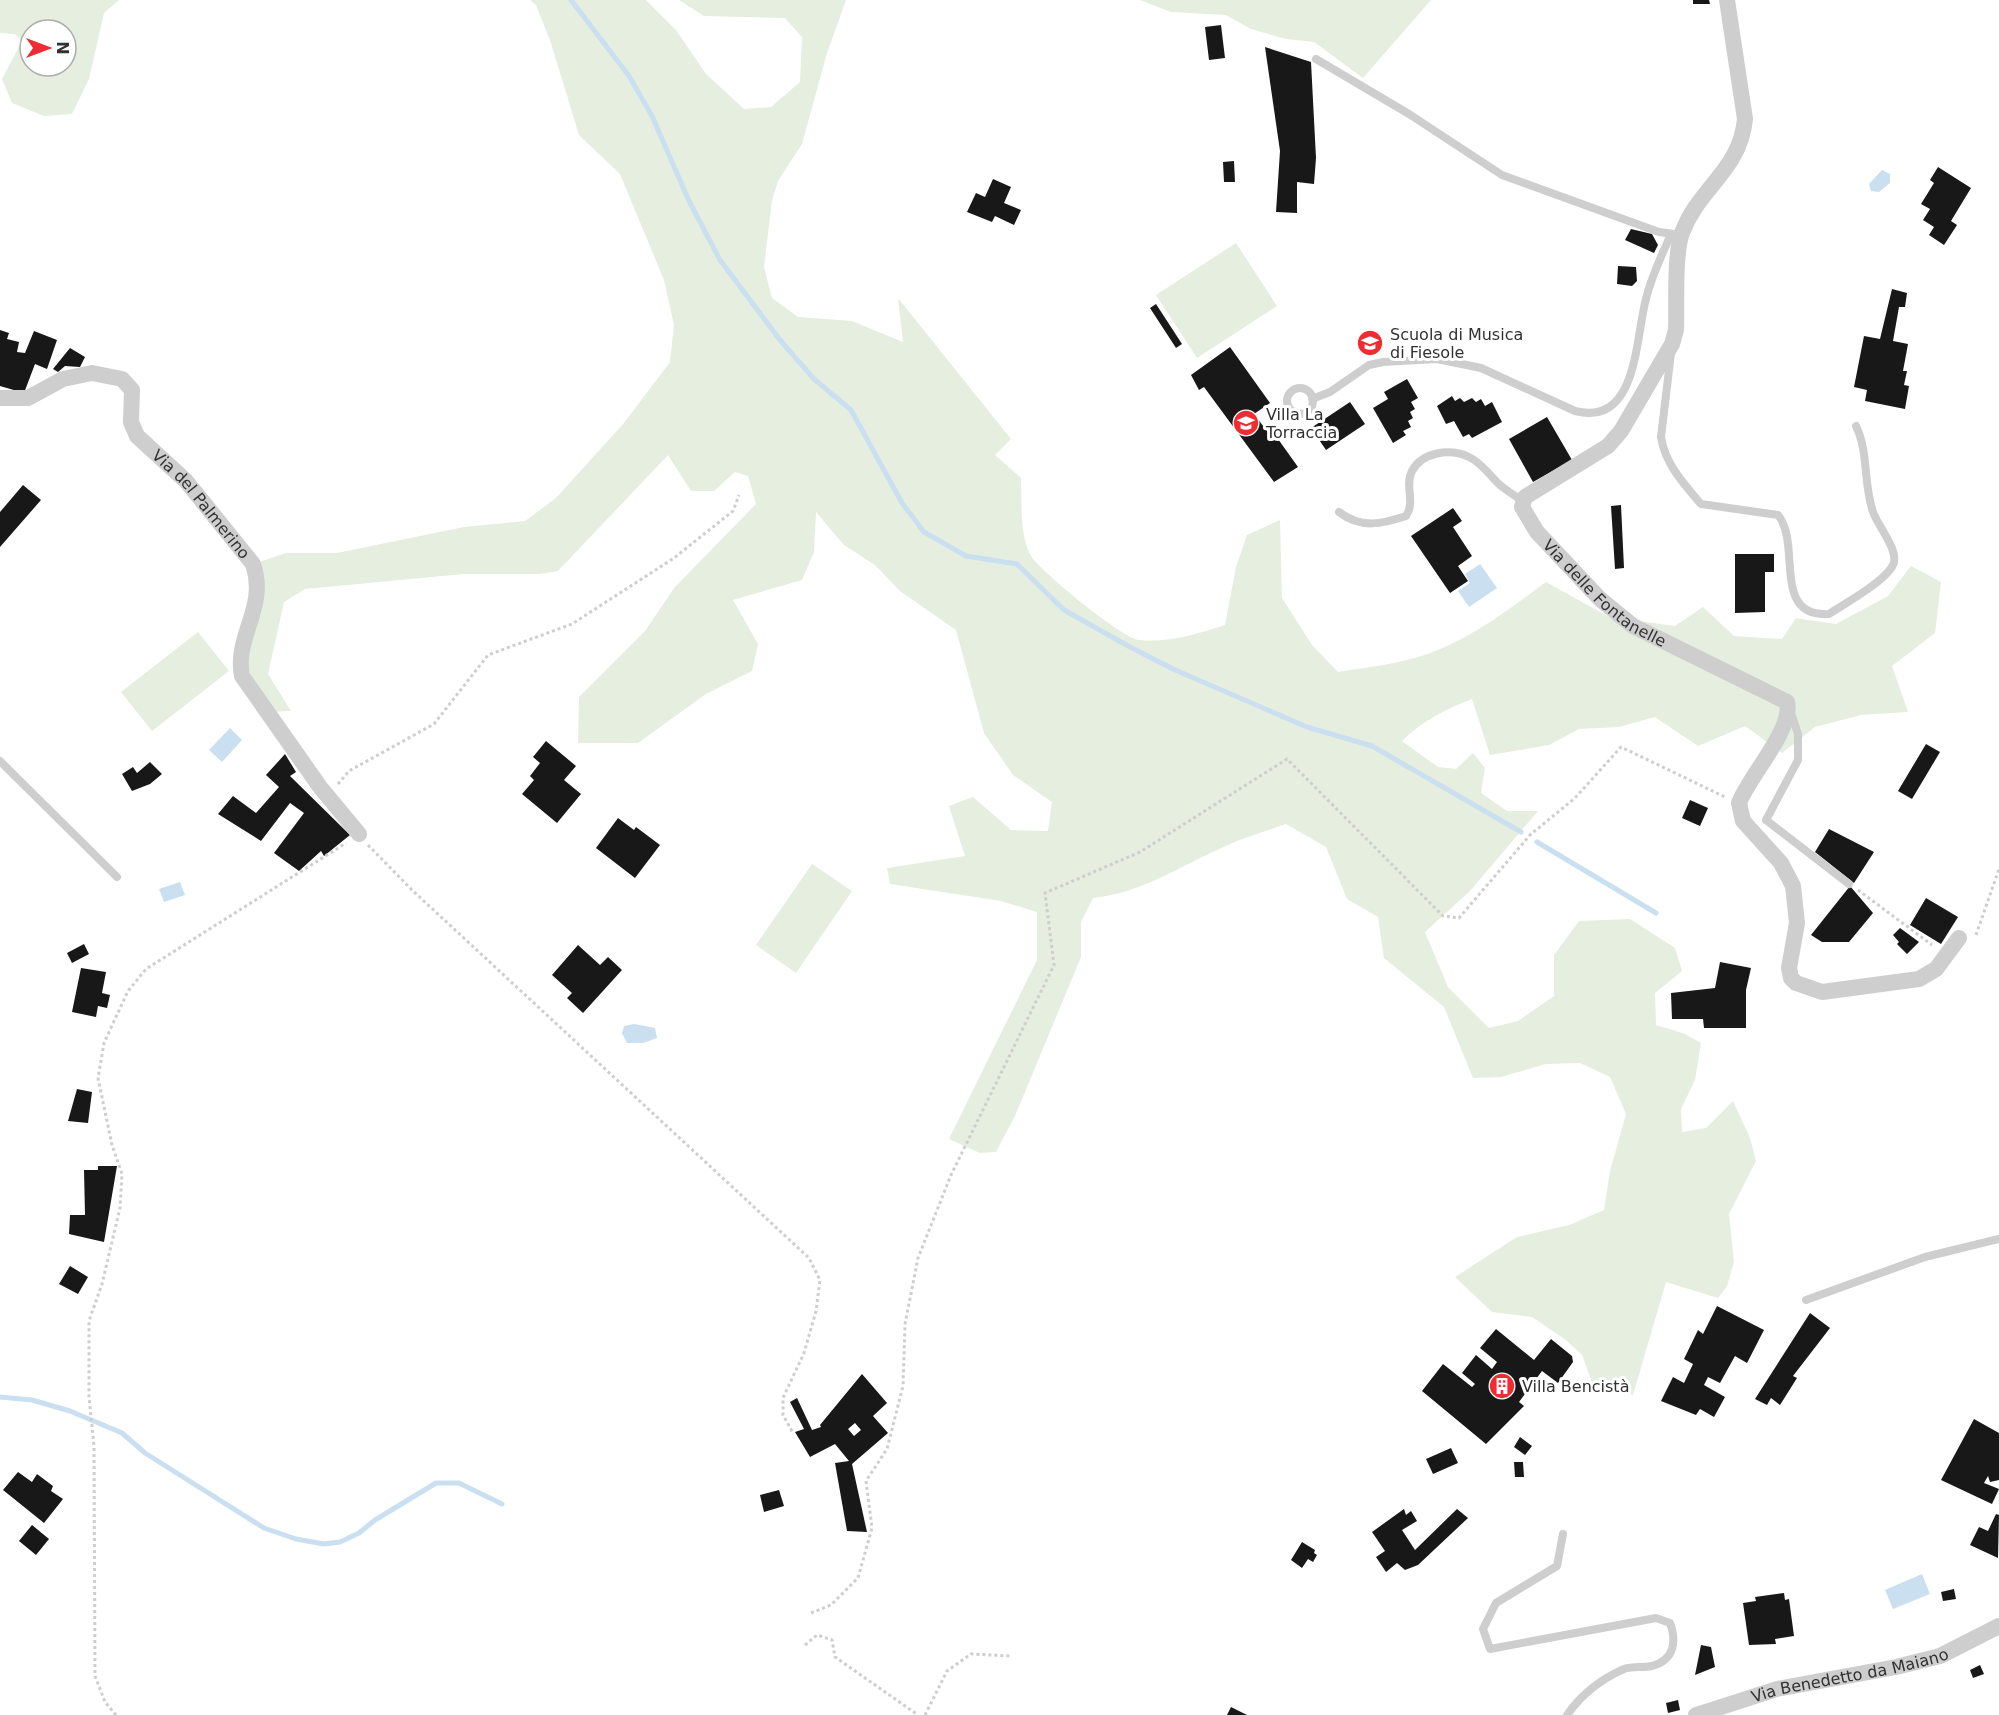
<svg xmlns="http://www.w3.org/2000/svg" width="1999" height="1715" font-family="'DejaVu Sans',sans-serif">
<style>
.green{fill:#e6eedf;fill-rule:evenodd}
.water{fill:#cadfef}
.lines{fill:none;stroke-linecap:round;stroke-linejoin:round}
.stream{stroke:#cadfef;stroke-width:5}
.building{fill:#181818;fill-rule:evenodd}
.path{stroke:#cecece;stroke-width:3;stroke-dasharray:3 3;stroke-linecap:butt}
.service{stroke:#cecece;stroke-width:8}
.minor{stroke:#cecece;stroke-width:16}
.labels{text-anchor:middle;stroke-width:6;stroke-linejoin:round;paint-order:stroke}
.poi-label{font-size:16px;fill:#313131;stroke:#fff;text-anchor:start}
.street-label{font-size:16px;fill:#313131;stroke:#fff}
</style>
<rect width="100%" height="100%" fill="#fff"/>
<path class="green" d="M0 0H119L104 13 89 79 72 114 44 116 12 103 2 79 22 41 15 34 0 33ZM30 30H66V66H30Z
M530 0H646L676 30 706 74 744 109 771 107 800 82 802 37 785 18 704 16 679 0H846L827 53 802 144 778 181 772 200 764 267 772 298 798 317 852 321 903 342 898 298 1011 439 995 455 1021 478C1022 501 1019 535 1031 556 1040 571 1123 639 1139 640 1169 643 1197 634 1225 625L1236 567 1247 535 1280 520 1282 598 1312 645 1338 672C1361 668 1384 666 1407 660 1459 648 1504 613 1546 582L1609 617 1675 626 1703 607 1734 636 1782 639 1796 618 1836 624 1888 596 1911 566 1941 582 1935 633 1892 666 1908 712 1861 715 1815 727 1782 753 1745 726 1698 746 1655 717 1619 727 1579 729 1549 745 1490 755 1472 699C1446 709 1422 721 1402 741L1438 767 1456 769 1473 753 1485 768 1481 793 1507 811H1538L1470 891 1425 932 1448 987 1489 1028 1518 1021 1554 996V955L1579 921 1630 919 1675 948 1682 971 1655 993 1656 1025 1685 1034 1701 1043 1695 1080 1681 1109 1682 1132 1706 1128 1733 1101 1750 1138 1756 1161 1729 1214 1734 1262 1727 1286 1718 1298 1666 1282 1633 1395 1593 1385 1582 1355 1566 1340 1532 1317 1492 1312 1455 1277 1517 1237 1569 1225 1604 1210 1610 1171 1626 1114 1610 1077 1580 1063 1546 1064 1501 1077 1473 1078 1444 1007 1384 958 1378 917 1347 899 1326 847 1286 824C1266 831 1245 837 1226 846 1181 865 1143 893 1093 898L1081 922V957L1015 1116 996 1152 980 1153 949 1139 1037 960V912L1001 901 890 884 887 868 965 856 949 806 973 797 1011 830 1048 831 1052 802 1013 775 984 733 956 630 900 591 875 565 844 545 816 512 814 552 802 580 733 600 758 644 752 671 706 694 638 743H578L579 697 645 631 675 587 756 504 748 476 735 472 714 491H691L668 455 558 571 540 574H464L305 589 284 602 268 674 291 711 267 712 242 655 253 564 286 553H337L464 527 525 521 556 498 624 423 670 362 674 325 664 280 620 174 579 135 551 43 536 5Z
M1140 0H1431L1363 78 1314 42 1286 39 1251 29 1226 15 1171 12Z
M1236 243 1277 306 1197 358 1156 295Z
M198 632 229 671 152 731 121 692Z
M812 864 852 891 796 973 756 945Z"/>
<path class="water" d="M1882 170 1890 174V183L1879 192 1871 191 1869 184Z
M1480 564 1497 588 1469 607 1458 591 1470 583 1465 574Z
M230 728 242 740 222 762 209 750Z
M180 882 185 895 164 902 159 889Z
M634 1024 655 1028 657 1038 643 1043H627L622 1033 624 1026Z
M1922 1574 1930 1594 1893 1609 1885 1590Z"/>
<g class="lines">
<path class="stream" d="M571 0 629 76 652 116 689 201 720 260 780 340 814 379 851 410 902 503 924 532 966 556 1017 564 1064 610 1130 647 1173 669 1307 727 1372 746 1521 832
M1537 842 1656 913
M0 1397 32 1400 70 1411 122 1433 145 1453 264 1528 296 1539 324 1544 340 1542 359 1533 375 1520 436 1483H459L502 1504"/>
</g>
<path class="building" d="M1693 0H1709L1710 4H1693Z
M1221 25 1225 58 1209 60 1205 27Z
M1265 47 1311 62 1316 158 1314 184 1297 182V213L1276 212 1280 151Z
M1234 161 1235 182H1224L1223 162Z
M1938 167 1971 188 1951 221 1957 225 1944 245 1929 235 1934 227 1923 220 1930 209 1921 204 1934 183 1930 180Z
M993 179 1011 187 1004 203 1021 210 1014 225 995 216 992 222 967 212 976 193 985 197Z
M1631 229 1652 234 1658 245 1654 253 1625 240Z
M1618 266 1636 267 1637 281 1632 286 1617 284Z
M1892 289 1907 293 1905 307H1899L1893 341 1908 344 1903 371H1907L1904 385 1909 386 1905 409 1865 401 1867 390 1854 387 1864 336 1880 339Z
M1156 304 1182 344 1176 348 1150 308Z
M0 330 9 333 7 339 19 342 17 352 25 353 34 331 57 340 47 369 35 364 24 393 0 386Z
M1230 347 1270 403 1254 414 1270 435 1273 432 1298 467 1274 482 1204 387 1199 390 1191 375Z
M70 348 85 357 80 367 65 366 58 372 53 369Z
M1407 379 1418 398 1411 402 1415 409 1410 412 1413 418 1408 421 1411 427 1403 431 1406 435 1393 443 1373 408 1388 399 1384 392Z
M1452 396 1455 401 1460 398 1464 402 1472 398 1476 402 1481 399 1485 406 1492 402 1502 422 1472 438 1469 434 1463 437 1454 421 1446 424 1437 406Z
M1350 402 1365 424 1326 450 1311 428Z
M1547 417 1572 460 1533 482 1509 439Z
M23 485 41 500 0 547V512Z
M1621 505 1624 568 1615 569 1611 506Z
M1453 508 1462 521 1453 527 1472 556 1458 566 1468 581 1450 593 1411 536Z
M1735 554H1774V572H1765V612L1735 613Z
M546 741 576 766 564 780 581 794 557 823 522 794 534 780 530 776 540 763 533 757Z
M1926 744 1940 752 1912 799 1898 791Z
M285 754 296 772 290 776 350 835 324 856 321 851 299 871 274 853 304 813 290 803 261 841 218 814 233 796 256 813 279 787 266 775Z
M150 762 162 774 150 784 132 791 122 774 133 767 137 773Z
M1690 800 1708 808 1700 826 1682 818Z
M618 818 634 830 636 827 660 845 635 878 596 848Z
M1829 829 1874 852 1854 883 1815 852Z
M1850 886 1873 913 1849 942H1822L1811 935Z
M1926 898 1958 917 1941 944 1910 925Z
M1900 928 1919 942 1907 954 1897 944 1899 942 1893 935Z
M84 944 89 954 72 963 67 953Z
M578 945 600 965 608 957 622 970 583 1013 567 998 572 993 552 975Z
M1720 962 1751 968 1746 990V1028H1704L1703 1019H1672L1671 993 1715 988Z
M81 968 106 972 102 993 110 995 107 1008 98 1006 96 1017 72 1012Z
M77 1089 92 1092 88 1123 68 1121Z
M98 1166H117L104 1242 69 1234 70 1215H85L84 1170H98Z
M70 1266 88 1277 78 1294 59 1284Z
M1717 1306 1764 1330 1747 1363 1735 1356 1720 1383 1708 1377 1704 1385 1725 1397 1714 1417 1700 1409 1696 1415 1661 1401 1673 1377 1684 1383 1693 1364 1684 1359 1698 1330 1703 1334Z
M1810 1313 1830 1328 1793 1376 1797 1378 1780 1405 1771 1398 1767 1405 1755 1399Z
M1496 1329 1534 1360 1551 1339 1572 1356 1573 1362 1558 1383 1542 1371 1519 1402 1524 1406 1486 1444 1422 1391 1443 1364 1472 1387 1475 1384 1462 1373 1476 1355 1492 1369 1497 1362 1480 1348Z
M862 1374 887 1403 873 1416 888 1433 852 1464 867 1532 847 1531 835 1463 849 1461 835 1444 810 1457 795 1432 804 1429 790 1402 797 1398 812 1430 821 1427 820 1425ZM855 1423 861 1430 854 1436 848 1429Z
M1974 1419 1999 1433V1480L1990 1482 1988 1476 1984 1483 1999 1489 1992 1504 1941 1480Z
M1520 1437 1532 1446 1525 1455 1514 1447Z
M1451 1448 1458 1463 1433 1474 1426 1459Z
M1514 1462H1523L1524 1477H1515Z
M18 1472 32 1482 37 1474 53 1486 51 1491 63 1499 44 1523 3 1490Z
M779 1490 784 1506 764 1512 760 1495Z
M1404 1509 1406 1515 1411 1511 1417 1521 1402 1530 1415 1550 1457 1509 1468 1518 1418 1565 1405 1570 1397 1563 1386 1572 1376 1557 1385 1551 1372 1532Z
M1996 1514 1999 1515 1998 1558 1970 1545 1979 1527 1988 1531Z
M32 1525 49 1539 36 1555 19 1541Z
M1302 1542 1315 1550 1314 1553 1317 1555 1313 1562 1308 1559 1302 1568 1291 1560Z
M1954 1589 1956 1599 1943 1601 1941 1592Z
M1784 1593 1785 1600 1789 1599 1794 1636 1775 1639 1776 1644 1749 1645 1743 1603 1756 1601 1755 1597Z
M1701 1645 1711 1647 1715 1667 1695 1675Z
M1980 1665 1984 1674 1973 1678 1970 1670Z
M1678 1700 1680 1710 1668 1713 1666 1703Z
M1231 1707 1247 1715H1227Z"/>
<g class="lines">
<path class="path" d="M338 784 349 771 434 724 488 655 572 624 674 558 733 511 739 495
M368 845 412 890 809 1258 820 1280 816 1311 804 1353 783 1398V1415L793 1433
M1858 890 1932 945
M1976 935 1999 869
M811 1613 831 1605 858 1578 872 1528 866 1481 887 1449 903 1386 905 1324 918 1258 951 1175 1054 965 1045 893 1140 852 1287 759 1443 916 1459 918 1530 835 1575 798 1621 747 1725 797
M805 1645 817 1635 832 1640 835 1657 918 1715
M116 1715 105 1702 95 1676 94 1446 89 1397V1321L102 1284 120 1208 122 1174 112 1145 98 1078 104 1043 128 991 146 969 346 843
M925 1715 947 1671 971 1654 1010 1656"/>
<path class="service" d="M1316 59 1409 114 1502 175 1659 232 1674 234
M1671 353 1661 437C1665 464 1684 484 1701 504L1778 515C1802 544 1771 618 1829 614 1844 604 1890 579 1894 562 1897 548 1878 526 1873 512 1863 483 1869 453 1856 426
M1287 401a13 13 0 1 1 26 0a13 13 0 1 1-26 0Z
M1312 399 1330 392 1369 365 1383 362 1437 359 1481 368 1575 411C1638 427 1635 339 1646 299 1651 277 1662 255 1671 234
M1339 512C1361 529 1382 524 1406 516 1416 501 1404 486 1412 471 1422 452 1450 448 1469 457 1482 463 1490 476 1500 485 1507 491 1515 496 1523 501
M1791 713 1798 734V760L1766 820 1849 884
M0 761 117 877
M1806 1300 1925 1257 1999 1239
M1563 1534 1557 1566 1496 1603 1483 1629 1490 1649 1656 1618 1670 1623C1677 1642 1674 1660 1652 1666 1643 1668 1633 1666 1624 1669 1601 1679 1581 1695 1567 1715"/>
<g class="minor">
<path id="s1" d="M1727 0 1745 119C1740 171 1699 187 1682 233 1674 254 1677 306 1676 330L1672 344 1621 431 1608 446 1525 497 1522 507 1537 532 1600 599 1633 626 1787 702C1794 728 1748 778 1739 803L1743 821 1781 863 1793 886 1797 923 1789 968 1791 978 1796 983 1822 992 1919 979 1936 969 1959 938"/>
<path id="s2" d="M0 398H28L63 379 92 373 122 379 132 390 131 422 137 436 186 481 253 564C268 608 234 636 242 676L320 787 359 834"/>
<path id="s3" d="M1696 1715 1777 1689 1896 1667 1940 1656 1999 1626"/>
</g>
</g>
<defs>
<g id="school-disc" transform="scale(1.35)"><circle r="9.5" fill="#ef2c31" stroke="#fff"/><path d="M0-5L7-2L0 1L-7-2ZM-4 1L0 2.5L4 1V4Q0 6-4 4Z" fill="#fff"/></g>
<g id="university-disc" transform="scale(1.35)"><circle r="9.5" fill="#ef2c31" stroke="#fff"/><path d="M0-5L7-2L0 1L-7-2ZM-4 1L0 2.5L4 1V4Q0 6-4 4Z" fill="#fff"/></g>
<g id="building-disc" transform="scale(1.35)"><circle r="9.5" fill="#ef2c31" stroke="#fff"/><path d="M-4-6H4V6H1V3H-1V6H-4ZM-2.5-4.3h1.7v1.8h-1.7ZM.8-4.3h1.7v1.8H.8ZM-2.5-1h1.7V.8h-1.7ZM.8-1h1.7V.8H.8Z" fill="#fff"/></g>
</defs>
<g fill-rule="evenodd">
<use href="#school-disc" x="1370" y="343"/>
<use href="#university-disc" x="1246" y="423"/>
<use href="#building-disc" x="1502" y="1386"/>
</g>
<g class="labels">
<g class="poi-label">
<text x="1390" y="340">Scuola di Musica<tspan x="1390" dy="18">di Fiesole</tspan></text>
<text x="1266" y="420">Villa La<tspan x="1266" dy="18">Torraccia</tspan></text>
<text x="1522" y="1392">Villa Bencistà</text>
</g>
<g class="street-label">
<text dy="6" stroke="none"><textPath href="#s2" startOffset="284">Via del Palmerino</textPath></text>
<text dy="6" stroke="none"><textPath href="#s1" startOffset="714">Via delle Fontanelle</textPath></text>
<text dy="6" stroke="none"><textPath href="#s3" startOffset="159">Via Benedetto da Maiano</textPath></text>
</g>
</g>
<g transform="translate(48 48) rotate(90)"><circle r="28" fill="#ffffff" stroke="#adadad" stroke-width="1.5"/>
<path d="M0-4.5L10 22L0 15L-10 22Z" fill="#ef2c31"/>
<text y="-9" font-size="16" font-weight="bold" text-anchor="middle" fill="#313131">N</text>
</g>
</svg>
